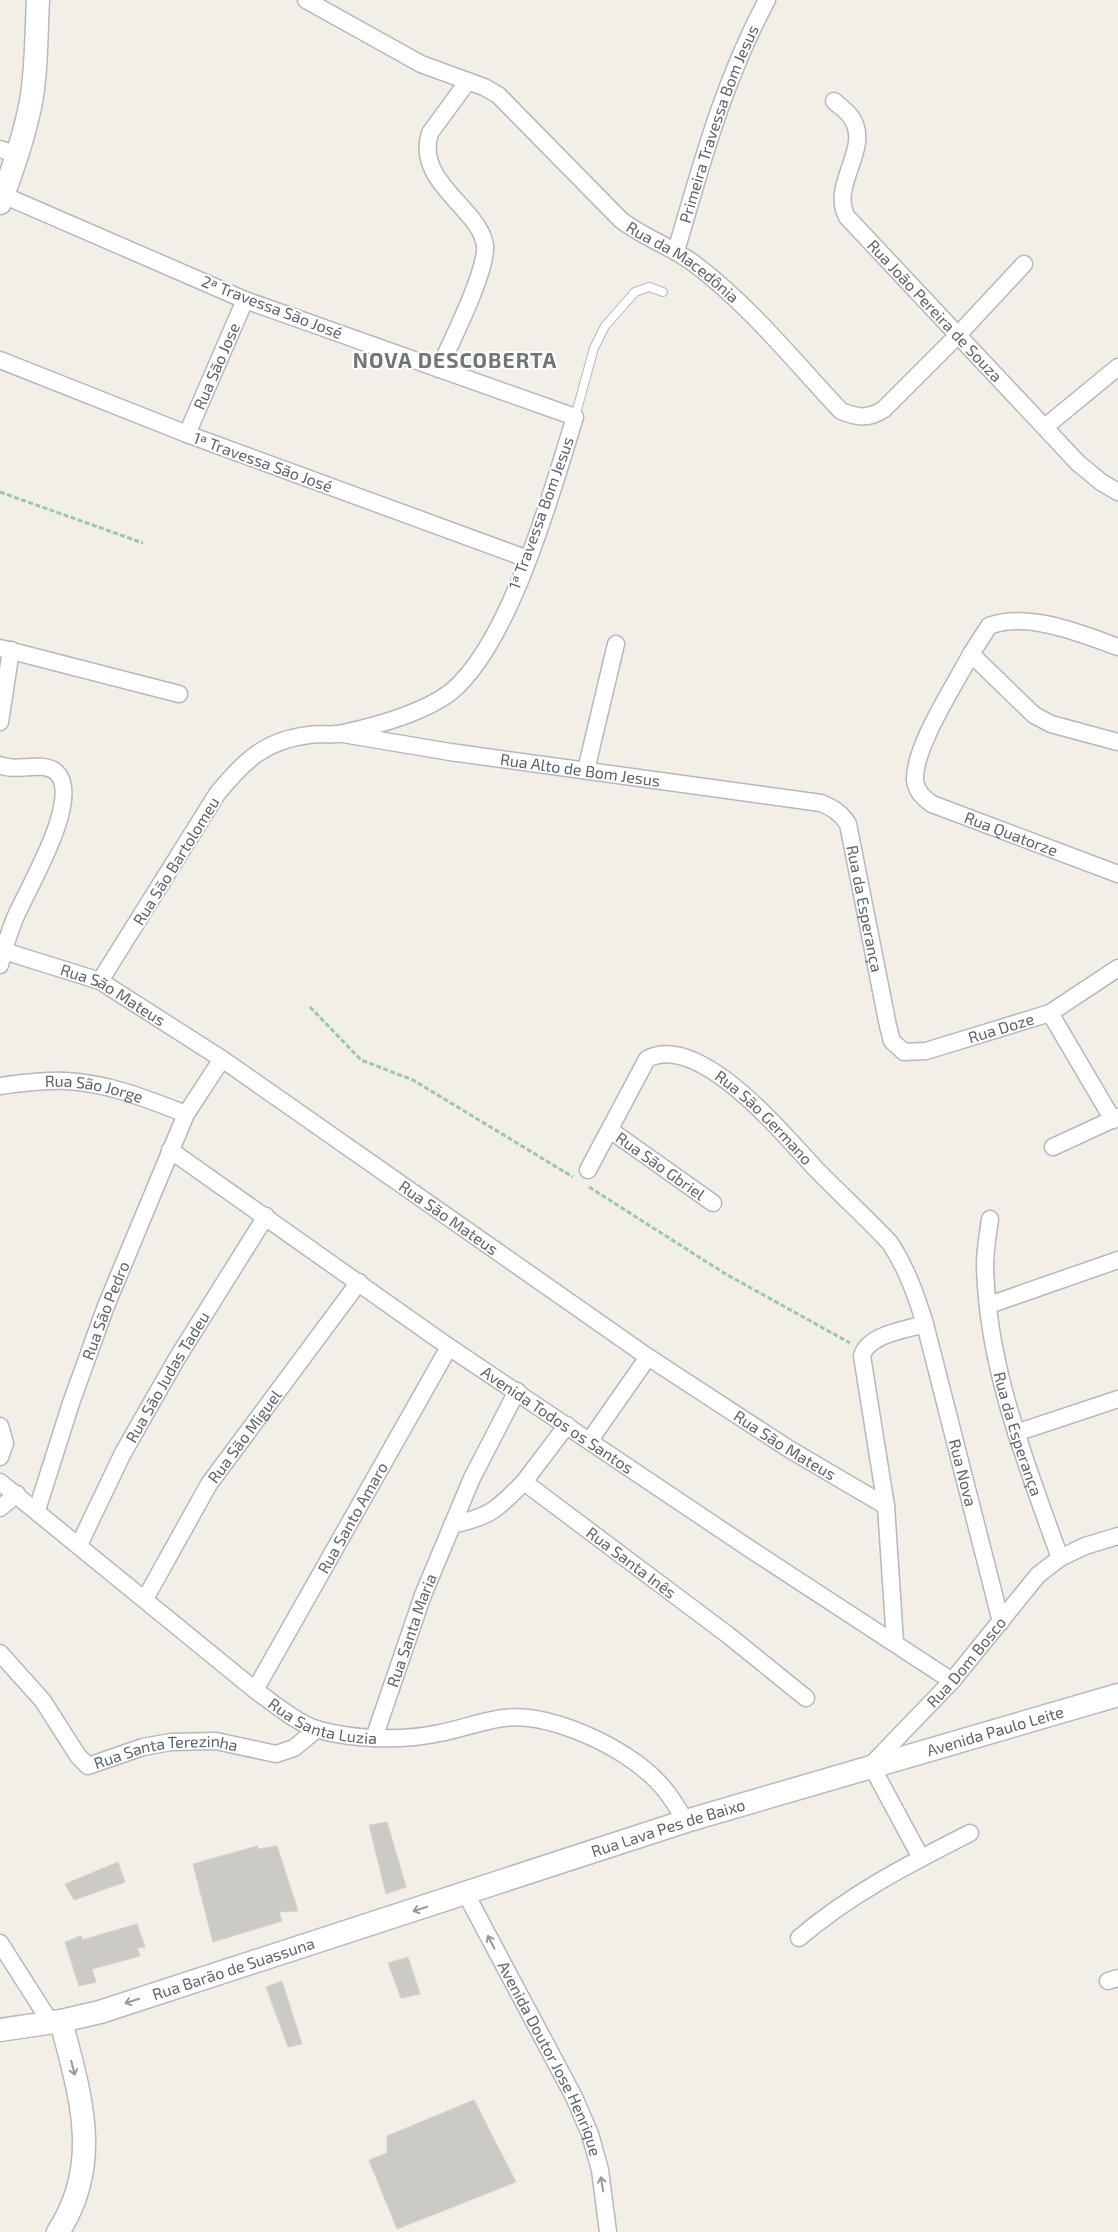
<svg xmlns="http://www.w3.org/2000/svg" width="1118" height="2232" font-family="'Exo 2',sans-serif">
<style>
.building{fill:#cccac5;stroke:#d6d1c6}
.lines{fill:none;stroke-linecap:round;stroke-linejoin:round}
.lane-casing{stroke:#b5b8bc;stroke-width:10}
.street-casing{stroke:#b5b8bc;stroke-width:19}
.secondary-casing{stroke:#b6babf;stroke-width:25}
.path{stroke:#9cc7a9;stroke-width:3;stroke-dasharray:5 2.5;stroke-linecap:butt}
.lane{stroke:#fff;stroke-width:8}
.street{stroke:#fff;stroke-width:16}
.secondary{stroke:#fff;stroke-width:22}
.oneway{stroke:#979a9d}
.labels{text-anchor:middle;stroke-width:4;stroke-linejoin:round;paint-order:stroke}
.street-label{font-size:16px;fill:#5f6368;stroke:#fff}
.district-label{font-size:21px;font-weight:bold;letter-spacing:1px;fill:#70757a;stroke:#fff}
</style>
<rect width="100%" height="100%" fill="#f1efe8"/>
<path class="building" d="M387 1822 406 1887 386 1894 369 1825Z
M257 1846 258 1849 277 1846 298 1911 279 1912 282 1921 213 1942 193 1864Z
M118 1862 125 1882 74 1900 65 1884Z
M137 1924 145 1947 137 1948 140 1956 92 1969 96 1982 79 1986 65 1942 81 1936 82 1940Z
M408 1957 420 1994 401 1998 388 1963Z
M282 1981 302 2044 288 2047 266 1987Z
M474 2100 516 2182 397 2229 369 2160 387 2153V2136Z"/>
<g class="lines">
<g class="lane-casing">
<path id="lane" d="M575 417 594 348 605 326 635 292 649 287 663 292"/>
</g>
<g class="street-casing">
<g id="street">
<path id="s1" d="M306 0 421 64 484 87 498 95 621 220C644 238 673 247 696 265 750 306 795 362 841 411 858 418 869 419 884 409L957 336 1024 264"/>
<path id="s2" d="M834 101C839 106 847 111 851 117 873 148 829 184 847 217L1078 463 1101 482 1118 492"/>
<path d="M0 149 17 155"/>
<path d="M3 195 245 300 575 417C552 491 511 641 452 691 426 712 376 726 343 733 332 736 320 733 309 735 265 740 244 761 217 794L100 981"/>
<path id="s3" d="M676 251C702 163 723 82 767 0"/>
<path d="M0 360 187 434 528 559"/>
<path d="M439 369C451 342 487 271 485 246 481 209 414 182 430 133L468 81"/>
<path d="M1045 427 1118 367"/>
<path id="s4" d="M187 434 245 300"/>
<path d="M1118 647C1082 634 1027 611 989 626L971 654 1034 715 1051 724 1118 742"/>
<path d="M0 648 179 694"/>
<path id="s5" d="M971 654C955 685 914 746 915 780 916 791 923 798 932 804L1118 874"/>
<path d="M0 722 11 650"/>
<path id="s6" d="M343 734 450 752 821 803C833 808 841 813 848 824L888 1026 892 1041 904 1052 926 1051 1050 1013 1118 968"/>
<path d="M0 765C16 773 42 760 56 772 84 797 26 891 15 918 9 933 4 949 0 965"/>
<path d="M586 770 616 644"/>
<path id="s7" d="M4 951 100 981 222 1059 648 1357 789 1449 886 1506"/>
<path d="M1050 1013 1113 1120"/>
<path id="s8" d="M0 1086C22 1083 44 1080 66 1081 108 1083 147 1099 186 1114"/>
<path id="s9" d="M610 1130 713 1203"/>
<path d="M1053 1147 1118 1117"/>
<path id="s10" d="M170 1150 449 1347 747 1547 952 1681"/>
<path id="s11" d="M588 1170 647 1059C699 1031 783 1134 814 1167 839 1193 866 1217 890 1243 907 1269 916 1295 925 1324L1001 1622"/>
<path id="s12" d="M990 1219C988 1234 985 1250 985 1265 987 1367 1026 1463 1060 1558"/>
<path d="M989 1305 1118 1260"/>
<path d="M0 1426 5 1443 0 1457"/>
<path d="M1016 1433 1118 1399"/>
<path d="M590 1440 648 1357"/>
<path id="s13" d="M0 1482 255 1690C273 1703 298 1724 319 1730 357 1740 402 1741 440 1733 461 1729 482 1721 503 1718 550 1712 625 1747 657 1781 669 1792 677 1808 686 1821"/>
<path d="M524 1482 567 1425"/>
<path d="M0 1508 17 1494"/>
<path id="s14" d="M37 1510 71 1403 106 1306 186 1114 222 1059"/>
<path id="s15" d="M452 1525C492 1516 496 1510 524 1482L728 1635 806 1698"/>
<path id="s16" d="M79 1545 123 1453 176 1360 266 1216"/>
<path id="s17" d="M145 1599 209 1484 359 1282"/>
<path d="M895 1642 886 1506 862 1356C868 1334 906 1330 925 1324"/>
<path id="s18" d="M0 1653 43 1701 78 1756 88 1766 143 1747 171 1742 216 1741 276 1754 294 1748 317 1729"/>
<path id="s19" d="M255 1690 449 1347"/>
<path id="s20" d="M374 1738 423 1595 472 1478 517 1391"/>
<path id="s21" d="M921 1858 871 1765 952 1681 1038 1575 1060 1558 1085 1546 1118 1536"/>
<path id="s22" d="M466 1894 574 2097 590 2134 600 2170 608 2232"/>
<path d="M799 1938C850 1894 911 1863 970 1833"/>
<path d="M0 1943 51 2023"/>
<path d="M1108 1981 1118 1978"/>
</g>
</g>
<g class="secondary-casing">
<g id="secondary">
<path d="M0 203C12 172 23 140 30 107 37 72 36 35 38 0"/>
<path id="s23" d="M0 2030 61 2021 100 2012 686 1821 1118 1695"/>
<path d="M58 2232C103 2163 80 2095 61 2021"/>
</g>
</g>
<path class="path" d="M0 492 143 543
M310 1007 361 1060 413 1080 573 1177
M589 1187 724 1273 850 1343"/>
<use href="#lane" class="lane"/>
<use href="#street" class="street"/>
<use href="#secondary" class="secondary"/>
</g>
<defs><path id="oneway-shaft" d="M-6 0H5M1.5-3L5.5 0L1.5 3" fill="none" stroke-width="1.6" stroke-linecap="round" stroke-linejoin="round" transform="scale(1.25)"/></defs>
<g class="oneway">
<use href="#oneway-shaft" transform="translate(420 1909) rotate(162)"/>
<use href="#oneway-shaft" transform="translate(491 1942) rotate(-118)"/>
<use href="#oneway-shaft" transform="translate(132 2001) rotate(162)"/>
<use href="#oneway-shaft" transform="translate(73 2068) rotate(76)"/>
<use href="#oneway-shaft" transform="translate(602 2184) rotate(-99)"/>
</g>
<g class="labels">
<g class="street-label">
<text dy="6" stroke="none"><textPath href="#s3" startOffset="134">Primeira Travessa Bom Jesus</textPath></text>
<text dy="6" stroke="none"><textPath href="#s1" startOffset="465">Rua da Macedônia</textPath></text>
<text transform="translate(272 307) rotate(21)" y="6">2ª Travessa São José</text>
<text dy="6" stroke="none"><textPath href="#s2" startOffset="256">Rua João Pereira de Souza</textPath></text>
<text dy="6" stroke="none"><textPath href="#s4" startOffset="74">Rua São Jose</textPath></text>
<text transform="translate(263 462) rotate(20)" y="6">1ª Travessa São José</text>
<text transform="translate(541 513) rotate(-70)" y="6">1ª Travessa Bom Jesus</text>
<text dy="6" stroke="none"><textPath href="#s6" startOffset="240">Rua Alto de Bom Jesus</textPath></text>
<text dy="6" stroke="none"><textPath href="#s5" startOffset="254">Rua Quatorze</textPath></text>
<text transform="translate(176 861) rotate(-58)" y="6">Rua São Bartolomeu</text>
<text dy="6" stroke="none"><textPath href="#s6" startOffset="604">Rua da Esperança</textPath></text>
<text dy="6" stroke="none"><textPath href="#s7" startOffset="118">Rua São Mateus</textPath></text>
<text dy="6" stroke="none"><textPath href="#s6" startOffset="856">Rua Doze</textPath></text>
<text dy="6" stroke="none"><textPath href="#s8" startOffset="95">Rua São Jorge</textPath></text>
<text dy="6" stroke="none"><textPath href="#s11" startOffset="265">Rua São Germano</textPath></text>
<text dy="6" stroke="none"><textPath href="#s9" startOffset="62">Rua São Gbriel</textPath></text>
<text dy="6" stroke="none"><textPath href="#s7" startOffset="522">Rua São Mateus</textPath></text>
<text dy="6" stroke="none"><textPath href="#s14" startOffset="211">Rua São Pedro</textPath></text>
<text dy="6" stroke="none"><textPath href="#s16" startOffset="190">Rua São Judas Tadeu</textPath></text>
<text dy="6" stroke="none"><textPath href="#s10" startOffset="472">Avenida Todos os Santos</textPath></text>
<text dy="6" stroke="none"><textPath href="#s12" startOffset="219">Rua da Esperança</textPath></text>
<text dy="6" stroke="none"><textPath href="#s17" startOffset="191">Rua São Miguel</textPath></text>
<text dy="6" stroke="none"><textPath href="#s7" startOffset="928">Rua São Mateus</textPath></text>
<text dy="6" stroke="none"><textPath href="#s11" startOffset="685">Rua Nova</textPath></text>
<text dy="6" stroke="none"><textPath href="#s19" startOffset="198">Rua Santo Amaro</textPath></text>
<text dy="6" stroke="none"><textPath href="#s15" startOffset="220">Rua Santa Inês</textPath></text>
<text dy="6" stroke="none"><textPath href="#s20" startOffset="114">Rua Santa Maria</textPath></text>
<text dy="6" stroke="none"><textPath href="#s21" startOffset="246">Rua Dom Bosco</textPath></text>
<text dy="6" stroke="none"><textPath href="#s13" startOffset="406">Rua Santa Luzia</textPath></text>
<text dy="6" stroke="none"><textPath href="#s23" startOffset="1040">Avenida Paulo Leite</textPath></text>
<text dy="6" stroke="none"><textPath href="#s18" startOffset="224">Rua Santa Terezinha</textPath></text>
<text dy="6" stroke="none"><textPath href="#s23" startOffset="699">Rua Lava Pes de Baixo</textPath></text>
<text dy="6" stroke="none"><textPath href="#s23" startOffset="242">Rua Barão de Suassuna</textPath></text>
<text dy="6" stroke="none"><textPath href="#s22" startOffset="185">Avenida Doutor Jose Henrique</textPath></text>
</g>
<g class="district-label">
<text x="455" y="368">NOVA DESCOBERTA</text>
</g>
</g>
</svg>
